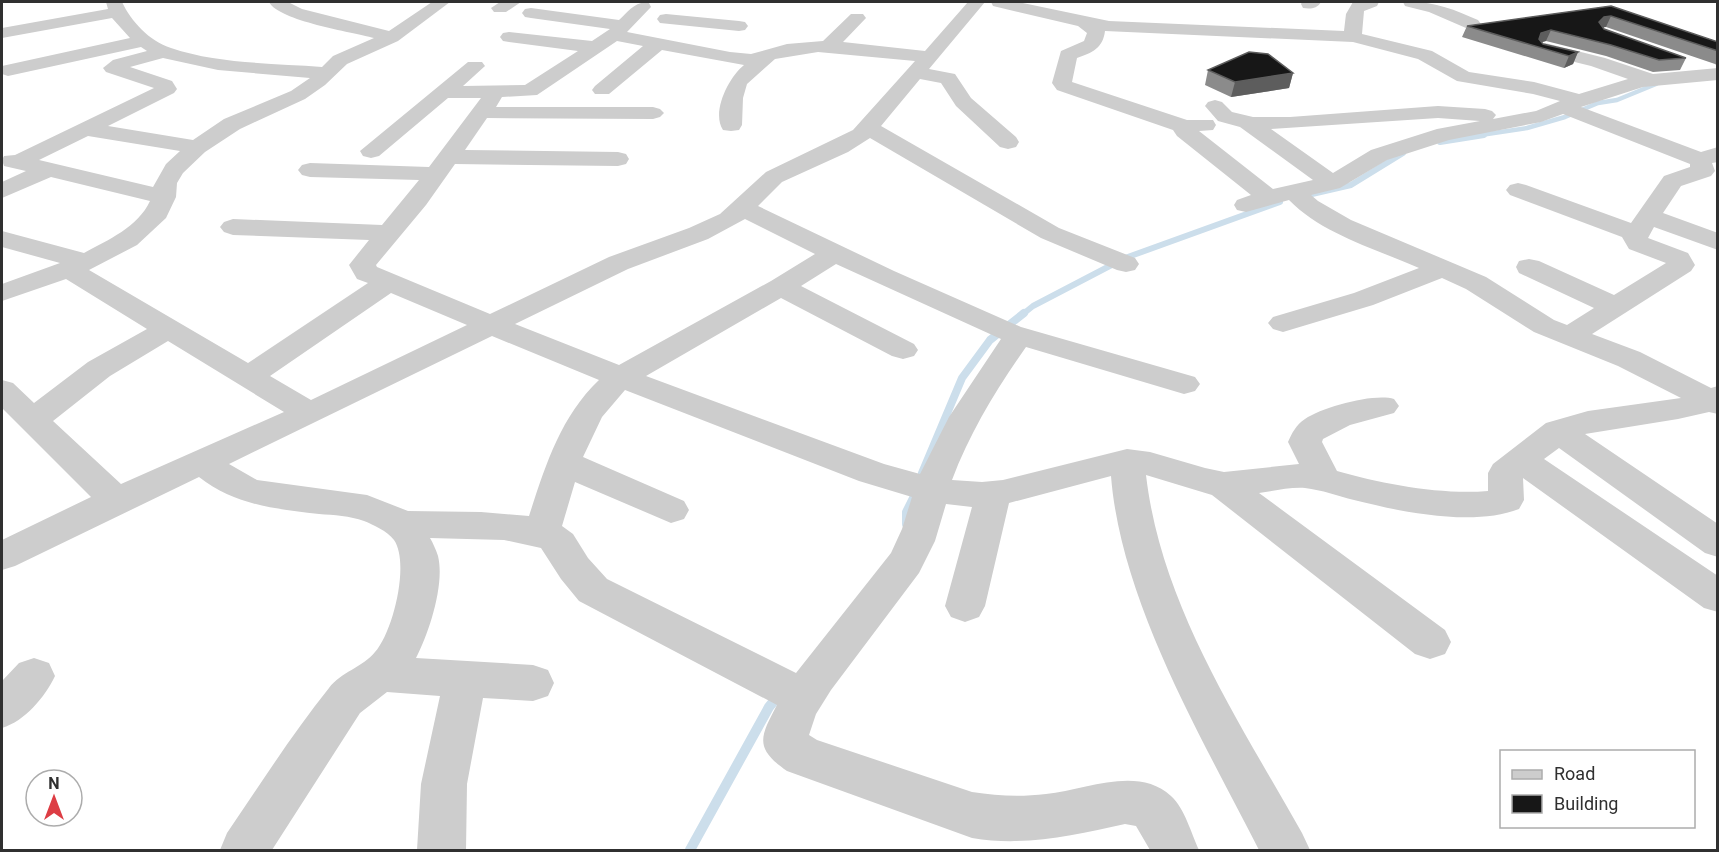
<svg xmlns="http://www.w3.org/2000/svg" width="1719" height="852" font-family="Roboto,sans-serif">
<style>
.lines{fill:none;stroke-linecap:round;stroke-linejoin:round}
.stream-far3{stroke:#ccdeeb;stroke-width:4.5}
.stream-far2{stroke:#ccdeeb;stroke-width:6}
.stream-far1{stroke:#ccdeeb;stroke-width:8}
.stream{stroke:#ccdeeb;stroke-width:10}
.minor{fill:#cdcdcd;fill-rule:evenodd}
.wall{fill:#8b8b8b}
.shaded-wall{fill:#5d5d5d}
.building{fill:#171717;stroke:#5d5d5d;stroke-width:1.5}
</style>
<rect width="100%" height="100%" fill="#fff"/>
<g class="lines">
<path class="stream-far3" d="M1474 136 1527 128 1565 117 1598 103 1617 100 1656 84"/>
<path class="stream-far2" d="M1440 142 1484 135
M1312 194 1351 185 1403 153
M1023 314 1033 306 1125 258 1280 202"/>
<path class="stream-far1" d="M922 473 962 378 990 340 1024 313
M906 524V512L913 498"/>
<path class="stream" d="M690 850 769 707 778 696"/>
<path class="minor" d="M106 2H122C131 21 149 41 171 48 218 64 272 63 322 67L333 56 374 38C352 32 279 21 269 2H288L302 9 389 31 432 2H450L398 41 347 64 325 85 305 99 240 129 205 152 183 173 177 183 176 197 166 218 137 245 89 270 248 363 368 283 357 279 349 265 369 240 233 235 224 232 220 227 224 222 233 219 382 225 419 180 310 177 302 175 298 170 302 165 310 163 429 167 481 98H448L379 156 371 158 363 156 360 151 468 62H482L485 66 463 86 525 85 578 51 509 42 503 41 500 37 503 33 509 32 592 41 610 29 531 18 525 17 522 13 525 9 531 8 619 20C628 12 636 0 649 3L651 7 627 32 730 52 751 54 787 44 823 41 851 14H863L866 18 843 42 925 51 968 2H985L929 69 955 74 971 98 1016 137 1019 142 1016 147 1008 149 1000 147 956 106 941 83 920 79 881 126 1059 228 1135 258 1139 264 1135 270 1126 272 1117 270 1041 238 870 138 848 152 782 182 758 206 894 271 1021 327 1195 377 1200 384 1195 391 1184 394 1026 347C997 388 970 432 952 480L982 482 1003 480 1127 449 1150 452 1205 468 1224 472 1299 464 1288 442C1292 433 1296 425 1305 419 1323 407 1374 393 1394 399L1399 406 1394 413 1350 425 1323 439 1322 442 1337 471C1382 484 1441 495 1488 491V473L1493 464 1546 423 1588 411 1681 398 1618 366 1534 332 1466 289 1442 278 1373 305 1283 332 1273 329 1268 323 1273 317 1354 293 1419 268C1376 249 1322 234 1289 200L1246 212 1237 210 1234 205 1237 200 1251 195 1177 136 1173 130 1057 90 1052 83 1061 51 1084 41 1087 33 1078 26 993 6 991 2H1018L1109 21 1344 31 1346 14 1353 2H1379L1377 6 1364 11 1362 34 1432 51 1469 72 1534 82 1579 94 1628 79 1591 66 1538 53 1536 49 1538 45 1545 43 1605 58 1653 74 1718 68V80L1643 87 1581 107 1701 152 1718 147V162L1712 163 1715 171 1711 176 1681 186 1663 213 1718 233V250L1654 227 1648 238 1688 253 1695 265 1691 271 1592 334 1640 352 1711 388 1718 386V414L1709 412 1678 419 1585 434 1718 524V557L1705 553 1559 448 1544 459 1718 576V612L1704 608 1523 478 1524 500 1519 509C1473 527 1402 512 1354 500 1338 496 1322 490 1305 488 1290 487 1274 491 1259 493L1445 630 1451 642 1445 654 1430 659 1415 654 1212 495 1146 475C1161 605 1239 721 1302 833L1310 850H1259C1202 738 1121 602 1111 476L1009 503 985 606 979 617 965 622 951 617 945 606 972 507 946 504 935 541 919 573 831 690 816 714 809 735 817 740 972 792C997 796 1021 797 1046 794 1085 790 1138 765 1171 796 1185 809 1191 833 1199 850H1150L1136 826 1125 824C1074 835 1025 847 972 838L787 771C754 748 760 737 777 705L579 601 561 579 541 548 504 540 430 538C433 543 436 550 438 556 445 584 429 633 416 658L533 665 548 670 554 683 548 696 533 701 483 698 467 784 466 850H417L421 784 440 696 387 692 360 713 272 850H220L227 833C260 785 292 734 329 688 341 672 363 667 375 652 393 632 410 563 394 540 387 531 374 525 364 521 350 516 334 515 319 514 275 509 235 505 199 477L15 566 2 570V540L91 497 2 408V380L13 383 34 403 88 362 147 329 66 279 2 301V284L60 263 2 247V231L84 253C108 240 138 227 150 201L51 177 2 198V182L26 171 4 166 2 160 4 156 15 155 154 88 106 72 103 68 113 60 147 51 141 47 8 76 2 74V66L130 38 112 18 2 38V28L108 9ZM1105 31 1353 42 1418 59 1457 81 1533 94 1560 101 1536 111 1493 119 1496 115 1492 111 1485 109 1438 106 1290 117H1253L1232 112 1222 102 1215 100 1208 102 1205 106 1218 121 1240 127 1313 180 1273 189 1199 131 1213 130 1216 125 1213 120H1187L1072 82 1077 58C1092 53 1103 48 1105 31ZM617 41 643 46 595 86 592 90 595 94H609L662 50 744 65C729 77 711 112 723 130L731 131 739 130 742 125 743 98 747 84 775 59 818 52 915 61 853 130 766 172 720 214 689 228 609 257 490 314 377 267 376 265 426 205 455 164 618 166 626 164 629 159 626 154 618 152 465 150 487 118 653 119 660 117 664 113 660 109 653 107H496L502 97 537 95ZM163 58 218 70 310 78 291 91 224 119 193 140 108 126 174 93 177 89 172 81 130 67ZM1563 114 1690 164V167L1664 176 1631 223 1526 185 1518 183 1510 185 1506 190 1510 195 1622 237 1629 249 1666 263 1614 295 1539 261 1529 259 1519 261 1516 267 1519 273 1594 308 1567 325 1554 320 1486 277 1351 220 1318 201 1311 195 1340 188 1387 160 1449 140 1541 122ZM1438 118 1480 121 1437 129 1371 150 1333 173 1271 129ZM88 136 180 151 166 164 153 187 39 160ZM745 219 815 254 771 281 619 365 515 324 628 269 708 239ZM836 264 1001 339 949 417 920 474 884 464 646 376 781 298 892 356 903 359 914 356 918 350 914 344 801 286ZM391 293 467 325 311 400 270 376ZM492 336 599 380C560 417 545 467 529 516L481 512 408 511 367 495 257 480 229 464ZM168 341 284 412 121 484 53 421 110 376ZM625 390 859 481 912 497 902 529 891 553 796 673 607 579 588 558 573 534 562 526 575 482 671 523 684 519 689 510 684 501 583 457 602 417Z
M500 2H521L506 12H494L491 8Z
M1302 2H1321C1317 9 1310 9 1303 8L1301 4Z
M1403 2C1431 0 1453 9 1478 20L1481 24 1478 28H1466L1429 12 1405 6Z
M666 14 739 21 745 22 748 26 745 30 739 31 660 23 657 19 660 15Z
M34 658 49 663 55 676C45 697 25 721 2 728V681L19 663Z"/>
</g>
<path class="wall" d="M1611 6 1718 42V66L1715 64 1606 27H1603L1604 29 1686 58 1680 70 1653 72 1606 56 1546 41 1541 42 1543 44 1578 52 1573 64 1564 68 1462 37 1467 26Z
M1208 70 1293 73 1289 88 1231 97 1205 85Z"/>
<path class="shaded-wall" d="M1611 16 1606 27 1599 28V22L1604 17Z
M1551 30 1546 41 1536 44 1541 33Z
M1578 52 1573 64 1564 68 1569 56Z
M1293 73 1289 88 1231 97 1235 82Z"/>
<path class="building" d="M1611 6 1718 42V51L1611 16 1604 17 1599 22 1604 29 1686 58 1659 60 1611 45 1551 30 1541 33 1539 39 1543 44 1578 52 1569 56 1467 26Z
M1249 52 1268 54 1293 73 1235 82 1208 70Z"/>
<rect width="1719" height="852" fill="none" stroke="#303030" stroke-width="6"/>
<rect x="1500" y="750" width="195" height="78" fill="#ffffff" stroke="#acacac" stroke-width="1.5"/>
<rect x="1512" y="770" width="30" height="9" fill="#cdcdcd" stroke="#acacac" stroke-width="1.5"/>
<text x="1554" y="780" font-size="18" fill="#303030">Road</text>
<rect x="1512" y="795" width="30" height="18" fill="#171717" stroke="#acacac" stroke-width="1.5"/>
<text x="1554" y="810" font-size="18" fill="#303030">Building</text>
<g transform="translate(54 798)"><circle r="28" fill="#ffffff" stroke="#acacac" stroke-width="1.5"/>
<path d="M0-4.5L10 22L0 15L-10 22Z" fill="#dd3d44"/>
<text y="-9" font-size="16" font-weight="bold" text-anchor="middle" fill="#303030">N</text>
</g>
</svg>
